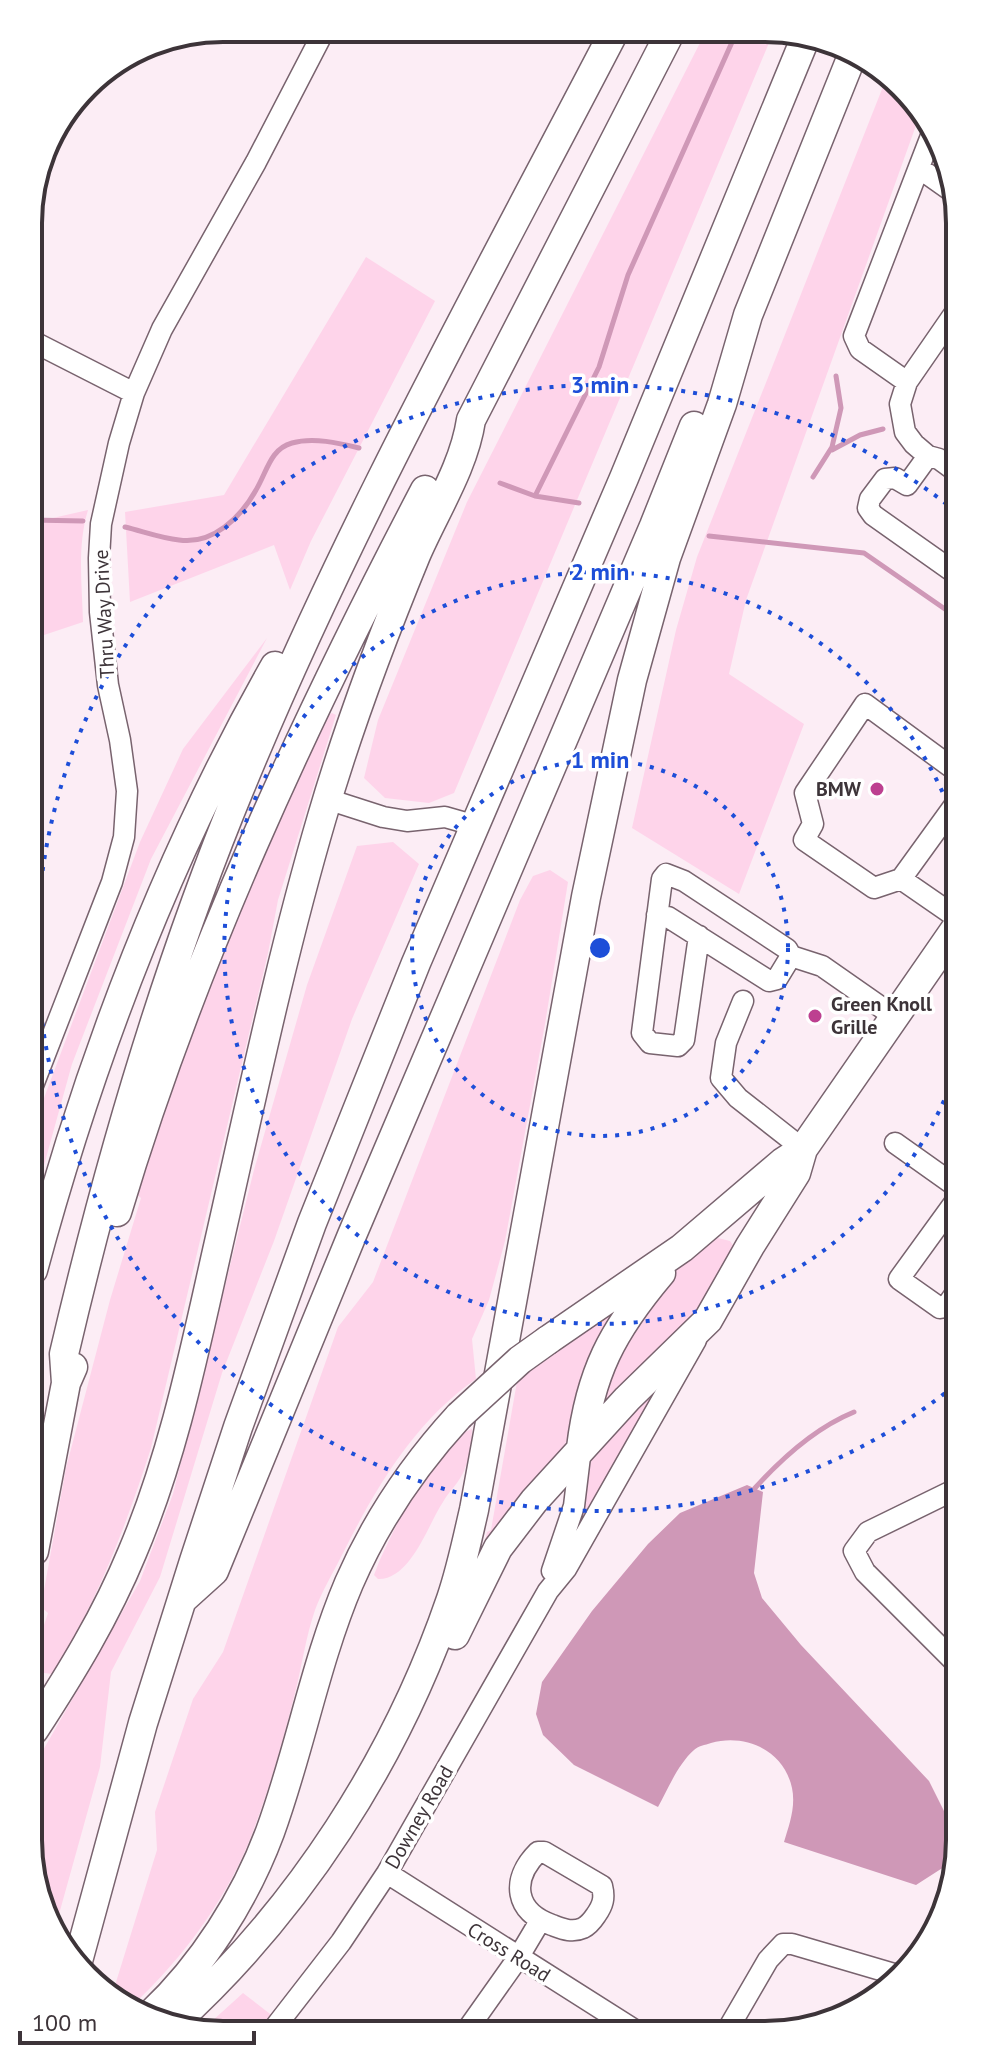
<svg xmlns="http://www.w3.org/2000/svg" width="988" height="2063" font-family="'PT Sans',sans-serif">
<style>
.green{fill:#fed4ea}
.water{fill:#cf98b7}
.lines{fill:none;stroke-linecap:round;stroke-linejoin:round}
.stream{stroke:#cf98b7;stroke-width:5}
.minor-casing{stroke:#78636e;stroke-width:23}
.highway-casing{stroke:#78636e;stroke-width:31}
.minor{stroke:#fff;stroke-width:20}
.highway{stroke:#fff;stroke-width:28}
.highway-bridge-casing{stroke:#78636e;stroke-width:31;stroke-linecap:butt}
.highway-bridge{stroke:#fff;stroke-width:28}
.ring{fill:none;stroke:#1d4ed8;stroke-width:4;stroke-dasharray:4 8}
.poi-dot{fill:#bd4090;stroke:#fff;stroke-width:3}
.labels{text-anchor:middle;stroke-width:7;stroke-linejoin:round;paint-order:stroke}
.street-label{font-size:20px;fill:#3d3439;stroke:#fff}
.poi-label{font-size:20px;font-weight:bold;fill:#3d3439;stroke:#fff;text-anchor:end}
.rim{fill:none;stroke:#3d3439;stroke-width:4}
.centre{fill:#1d4ed8;stroke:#fff;stroke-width:4}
.ring-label{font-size:24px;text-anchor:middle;font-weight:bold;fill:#1d4ed8;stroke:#fff;stroke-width:7;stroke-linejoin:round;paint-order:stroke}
</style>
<rect width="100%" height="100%" fill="#fcedf5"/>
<path class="green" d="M706 31H774L454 793 429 803 385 798 364 778 378 720 467 502Z
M888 74 894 77 919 117 746 600 729 674 804 724 739 894 632 828 676 630 697 557Z
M366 257 435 301 311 541 290 590 274 545 130 602 125 512 224 495Z
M88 510C77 546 82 584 83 622L41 636 31 651V523Z
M267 638 151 859 72 1064 33 1205 32 1130 140 842 183 749Z
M332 713 336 715 278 900 268 953 151 1448C126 1526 96 1605 52 1674L37 1672 42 1631 48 1613 41 1607 66 1468 110 1300 141 1198 136 1194C187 1026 254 870 327 716Z
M393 842 419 864 352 1019 274 1241 222 1373 160 1577 111 1672 100 1767 56 1925 35 1891 34 1766 140 1581 173 1494 254 1170 307 985 357 846Z
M550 870 568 882 545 1024 505 1241 489 1300 472 1339 476 1379C414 1422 375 1489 342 1555 333 1573 322 1591 315 1610 306 1636 302 1665 295 1693 284 1737 271 1783 255 1826 231 1894 184 1957 133 2005L112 1995 157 1850 155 1812 193 1699 223 1652 338 1327 373 1282 520 900 533 876Z
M718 1238 730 1241 735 1248 713 1289 694 1314 599 1414 601 1382 670 1275 705 1241Z
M622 1304 561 1454 484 1546 487 1532 491 1530 518 1376Z
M670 1368 580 1524 577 1523 590 1458Z
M472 1429C472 1442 469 1459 464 1471 459 1483 449 1491 443 1502 428 1524 411 1580 378 1579L374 1575 379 1562C396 1525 433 1443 472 1429Z
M243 1993 274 2017 262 2031H201Z"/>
<path class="water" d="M747 1485 763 1492 754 1573 762 1598 801 1645 929 1781 944 1811 953 1839 944 1867 916 1885 784 1842C789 1825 796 1807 792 1788 784 1751 746 1733 711 1743 705 1745 698 1746 694 1750 678 1764 668 1789 658 1807L574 1765 543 1735 536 1714 542 1682 592 1611 648 1544 680 1513Z"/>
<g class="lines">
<path class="stream" d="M832 450 860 435 883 429
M813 477 832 447 841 408 836 376
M500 483 535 496 579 503
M535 496 599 367 628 275 737 31
M31 520 83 521
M125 527C142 531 161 538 179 540 213 545 241 517 256 490 267 472 270 449 292 443 313 437 339 443 359 448
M709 536 864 553 955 616
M755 1488C783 1457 815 1428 854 1412
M944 1867 952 1872"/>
<g class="minor-casing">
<path id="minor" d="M919 168 953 192
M954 314 907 382 900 404 905 432 914 444 928 456 939 459 954 470
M30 340 134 393
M907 382 860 349 854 336 931 136
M928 456 907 485 895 478 885 479 870 499 868 508 873 515 955 573
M955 770 865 704 805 793 813 824 804 840 874 888 901 879 956 803
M327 799 383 817 407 821 445 817 473 825
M901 879 956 917
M657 915 668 917 769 981 777 979 791 956
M699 936 684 1040 678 1046 650 1043 642 1033 662 879 666 874 684 881 787 949 791 956 822 966 895 1017
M743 1001 726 1043 721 1078 738 1098 803 1149
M32 1088 112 882 124 837 127 791 120 740 108 685 100 612 99 558 101 524 119 443 134 393 162 329 256 162 325 29
M895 1143 957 1187
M957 1199 899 1279 940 1308 946 1307 957 1291
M958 1488 868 1532 854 1551 865 1572 959 1666
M552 1571 574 1506 581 1448
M538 1852H544L602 1886C605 1898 603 1905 596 1915 592 1921 589 1925 583 1928 572 1933 563 1929 552 1925 515 1912 510 1880 538 1852Z
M387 1873 633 2029
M728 2029 768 1960 783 1944H792L901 1976
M467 2030 518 1958 540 1921
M272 2031 341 1942 387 1873 548 1591 566 1569 696 1340"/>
</g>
<g class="highway-casing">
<path id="highway" d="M117 1212C192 961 304 721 425 490
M33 1270C89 1062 168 854 275 666
M548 1340 682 1248 783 1162 803 1149
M66 1383 64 1354C109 1161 164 972 240 788 347 527 485 280 615 30
M581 1448C590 1373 612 1331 661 1273
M34 1551 66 1383 73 1367
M183 1599 214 1571 352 1235 654 526 694 426
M455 1635 498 1548 534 1501 627 1399 708 1320 750 1246 796 1173 803 1149 956 928
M34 1730C71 1673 106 1616 132 1553 173 1457 194 1353 217 1251 250 1106 280 960 322 817 348 728 381 640 416 555 435 511 464 467 471 420L671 31
M78 1961 143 1723 194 1561 238 1427 312 1223 416 963 624 478 807 34
M151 2014C203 1965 245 1899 270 1832 300 1750 315 1663 349 1583 376 1521 414 1465 459 1416
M172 2025C298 1911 396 1760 451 1599 461 1570 467 1540 474 1510L586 897 632 680 666 558 722 404 748 315 852 56"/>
</g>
<use href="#minor" class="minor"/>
<use href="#highway" class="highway"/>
<g class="highway-bridge-casing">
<path id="highway-bridge" d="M459 1416 520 1360 548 1340"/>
</g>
<use href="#highway-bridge" class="highway-bridge"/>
</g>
<g class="ring">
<circle cx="600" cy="948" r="188"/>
<path d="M957 1067A376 376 0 1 1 956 826"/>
<path d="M954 1386A563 563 0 1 1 954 510"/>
</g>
<g class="poi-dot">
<circle cx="877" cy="789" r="8"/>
<circle cx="815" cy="1016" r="8"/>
</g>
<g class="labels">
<g class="street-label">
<text transform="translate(104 614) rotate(-93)" y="7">Thru Way Drive</text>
<text transform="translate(419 1817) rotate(-60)" y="7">Downey Road</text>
<text transform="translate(509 1952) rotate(32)" y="7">Cross Road</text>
</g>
<g class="poi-label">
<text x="861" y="796">BMW</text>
<text x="831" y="1011" text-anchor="start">Green Knoll<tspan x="831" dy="23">Grille</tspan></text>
</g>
</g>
<path d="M0 0H988V2063H0ZM223 42H765A181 181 0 0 1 946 223V1840A181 181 0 0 1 765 2021H223A181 181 0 0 1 42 1840V223A181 181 0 0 1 223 42Z" fill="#fff" fill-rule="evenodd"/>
<path class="rim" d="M223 42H765A181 181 0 0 1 946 223V1840A181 181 0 0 1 765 2021H223A181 181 0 0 1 42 1840V223A181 181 0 0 1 223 42Z"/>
<circle cx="600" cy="948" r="12" class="centre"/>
<g class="ring-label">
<text x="600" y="393">3 min</text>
<text x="600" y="580">2 min</text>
<text x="600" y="768">1 min</text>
</g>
<path d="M20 2031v12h234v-12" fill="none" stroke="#3d3439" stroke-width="4"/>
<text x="32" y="2031" font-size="24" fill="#3d3439" stroke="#ffffff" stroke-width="6" paint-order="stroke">100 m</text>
</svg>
